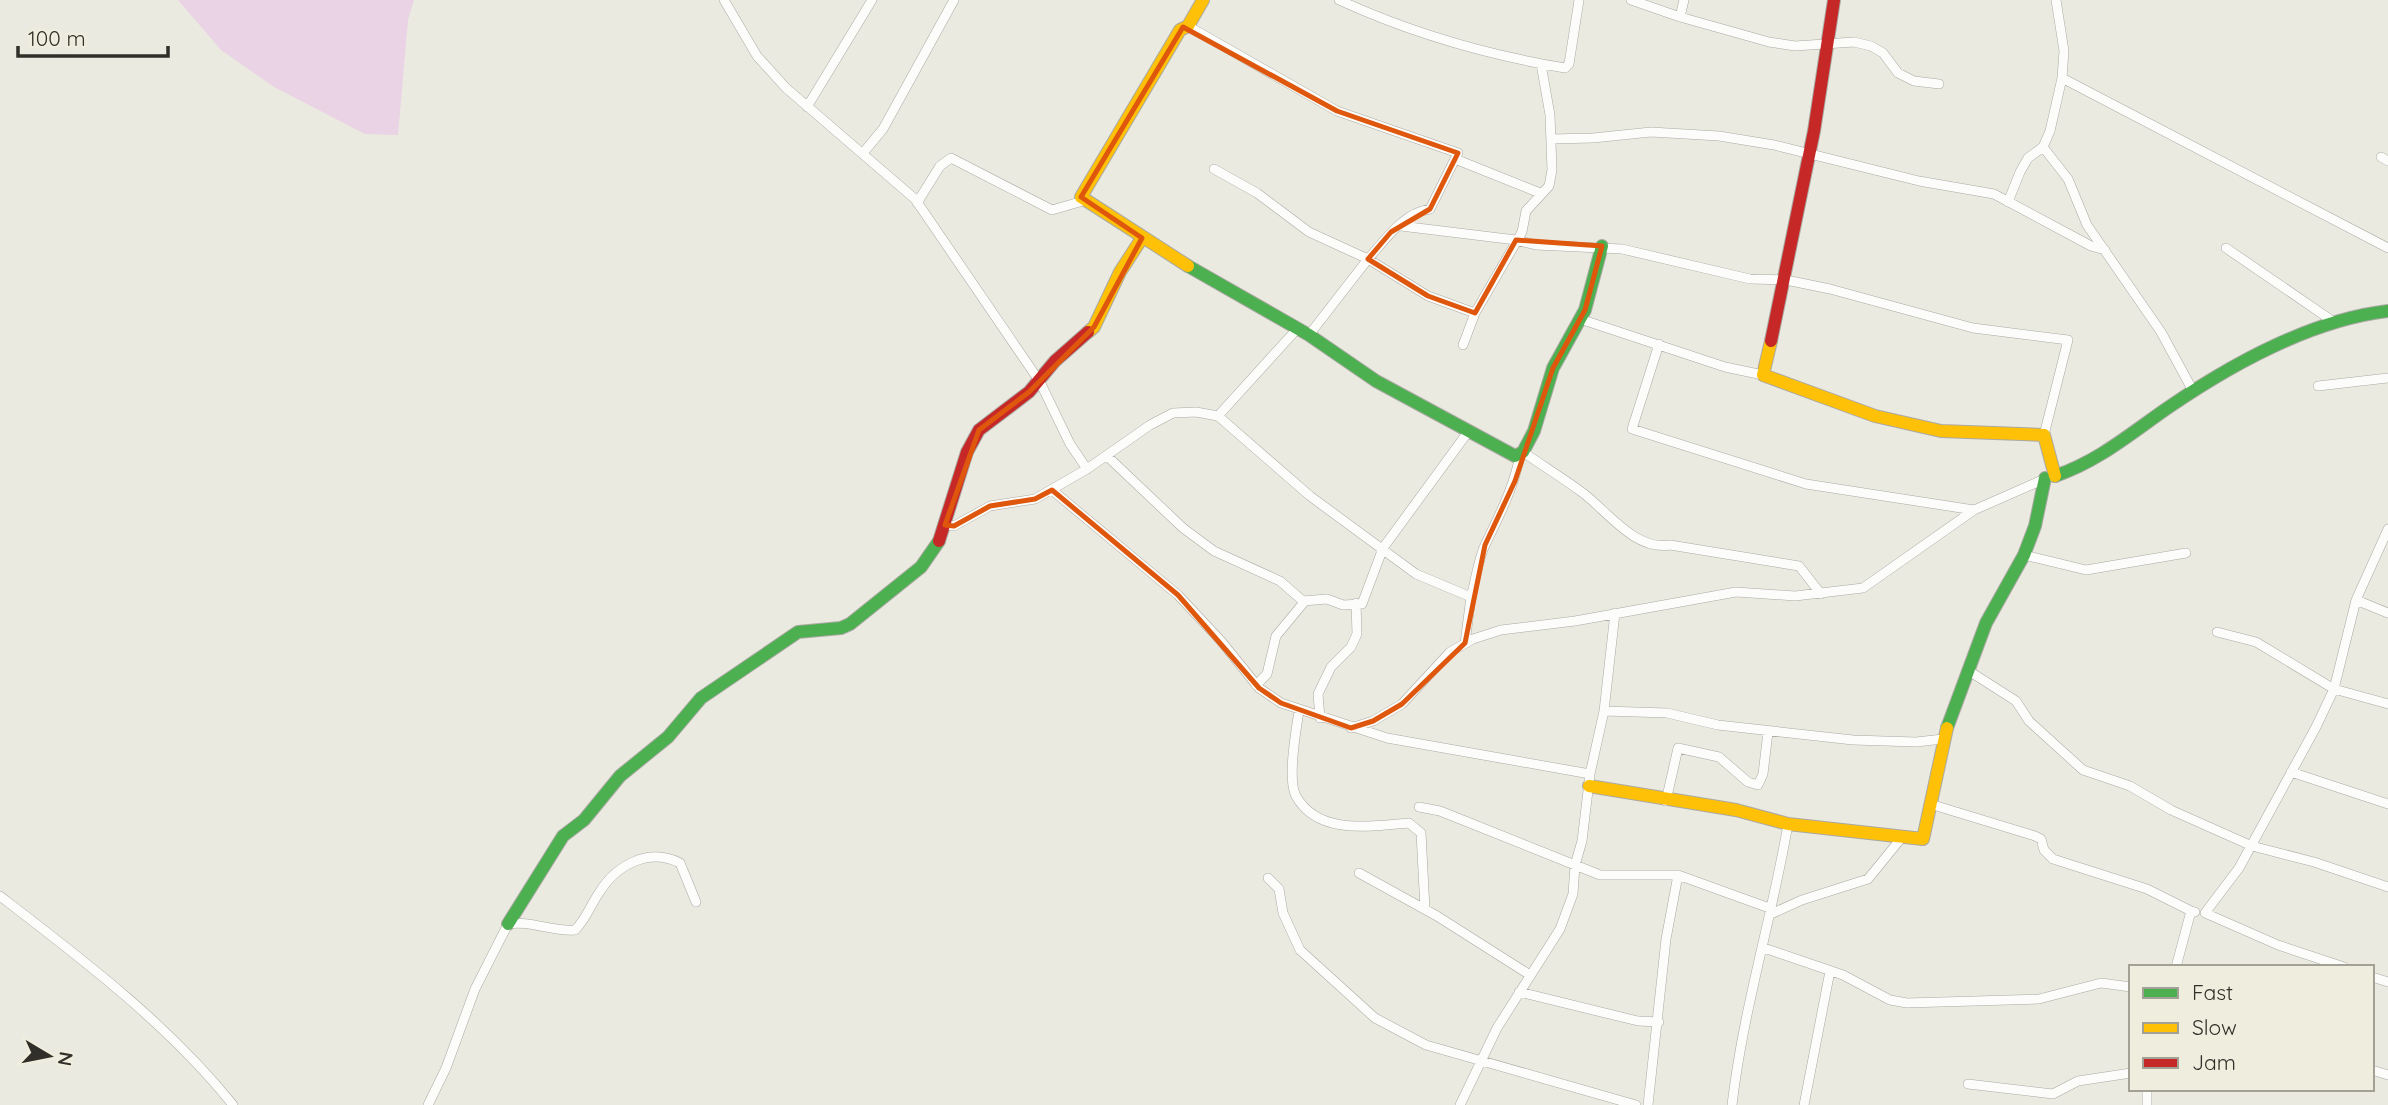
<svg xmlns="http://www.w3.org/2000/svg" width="2388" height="1105" font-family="Quicksand,sans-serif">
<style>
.green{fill:#e9d3e4}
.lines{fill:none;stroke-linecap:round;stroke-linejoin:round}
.street-casing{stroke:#aaa9a3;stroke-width:10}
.fast-casing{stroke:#aaa9a3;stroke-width:14}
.slow-casing{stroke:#aaa9a3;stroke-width:14}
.jam-casing{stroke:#aaa9a3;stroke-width:14}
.street{stroke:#fcfcfa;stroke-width:9}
.fast{stroke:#4caf50;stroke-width:12}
.slow{stroke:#ffc107;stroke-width:12}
.jam{stroke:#c62828;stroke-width:12}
.marked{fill:none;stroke:#df570d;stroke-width:5;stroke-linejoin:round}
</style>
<rect width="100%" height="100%" fill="#ebeae1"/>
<path class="green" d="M178 0H414L408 20 398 135 365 134 274 87 221 50Z"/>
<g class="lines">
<g class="street-casing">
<path id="street" d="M724 0 757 56 786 88 915 199 1040 382 1070 444 1087 469
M1339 0C1411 33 1487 55 1565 68L1569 64 1579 0
M1631 0 1680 17 1769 42 1795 46 1854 42 1871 46 1883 53 1898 73 1914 81 1939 84
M2056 0 2064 51 2062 78 2388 248
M1680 17 1684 0
M1188 26 1337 111 1458 153 1430 209C1403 213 1385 240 1368 259L1309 232 1257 193 1214 169
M807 107 872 0
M1551 139 1593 138 1651 132 1719 136 1774 145 1919 181 1994 194 2091 246 2105 250
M2043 147 2068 179 2087 225 2161 332 2193 391
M863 153 883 129 954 0
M2381 157 2388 161
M1455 159 1540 193
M2008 202 2020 172 2028 158 2043 147 2050 131 2062 78
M917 203 940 166 951 158 1052 210 1083 201
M1401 226 1516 240 1536 245 1622 249 1750 279 1786 280 1830 289 1973 328 2068 340 2044 435
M2226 248 2331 320
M1580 319 1725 367 1763 375
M1309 335 1368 259 1428 296 1475 313
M1659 344 1632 429 1806 484 1974 510
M1463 345 1475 313 1522 232 1526 211 1549 186 1552 170 1550 115 1541 64
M2318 386 2388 378
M1218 416 1310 496 1416 574 1471 597 1465 643
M1523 452C1543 466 1563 478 1583 493 1607 511 1635 551 1670 545L1799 566 1821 594
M1107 456 1183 528 1214 551 1280 581 1303 601 1327 599 1343 605 1362 604 1383 548 1468 432
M1052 490 1178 595 1221 641 1259 688 1281 703 1387 738 1590 774
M945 525 954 526 990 506 1035 499 1087 469 1150 425 1173 413 1196 412 1218 416 1297 329
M2024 555 2086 570 2186 553
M1471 597C1476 580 1478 558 1486 543 1500 514 1514 487 1520 455
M2356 600 2388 613
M2217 632 2256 642 2334 689 2388 704
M1969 671 2016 701 2029 721 2083 770 2130 786 2171 810 2252 846 2314 862 2388 887
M1256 685 1267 674 1276 636 1305 601
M1299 711C1296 730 1287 780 1296 796 1318 836 1372 826 1409 823L1421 833 1425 909
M1604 711 1667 713 1718 725 1853 740 1916 742 1943 739
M1320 718 1318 694 1331 667 1351 647 1357 634 1356 603
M1351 728 1373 721 1402 704 1450 652 1473 639 1501 630 1575 621 1736 592 1795 596 1863 588 1974 510 2049 477
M2291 772 2388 804
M1666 801 1678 748 1719 757 1748 782 1758 785 1763 774 1768 732
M1930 804 2035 836 2041 839 2044 850 2053 859 2147 889 2191 911
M1419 807 1440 811 1600 875H1678L1772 909
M1359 873 1437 916 1530 975
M1268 878 1279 889 1283 913 1300 950 1375 1018 1426 1045 1636 1105
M0 896C82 959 168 1024 233 1105
M1771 914 1802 900 1868 879 1903 836
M1764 948 1843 975 1890 1000 1907 1003 2039 999 2101 983 2131 987
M2176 967 2191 911 2195 912
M2344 967 2278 945 2205 913 2239 868 2316 727 2334 689 2356 600 2388 529
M2372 977 2388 982
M1519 992 1638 1021 1659 1022
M2372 1070 2388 1075
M1968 1084 2053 1094 2078 1081 2131 1073
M428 1105 446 1068 475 989 508 924C530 920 552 932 575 930 586 919 590 906 599 893 616 865 649 847 680 863L696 902
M1460 1105 1497 1028 1560 929 1573 894 1575 865 1582 841 1590 774 1604 711 1615 613
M1648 1105 1666 939 1678 875
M1732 1105C1743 1010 1772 918 1788 824
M1804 1105 1830 971
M2147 1105V1089"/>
</g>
<g class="fast-casing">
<path id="fast" d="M1188 266 1309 335 1376 381 1515 456 1523 452 1534 431 1553 368 1585 310 1602 246
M2055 476C2099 461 2131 433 2169 407 2232 364 2311 320 2388 311
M1947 728 1986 623 2024 555 2035 526 2045 478
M508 924 563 836 584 820 620 776 668 737 701 698 798 632 841 628 850 624 921 567 939 541"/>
</g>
<g class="slow-casing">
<path id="slow" d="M1188 266 1081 197 1180 30 1188 26 1203 0
M1088 332 1094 327 1120 272 1142 238
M1771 341 1763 375 1875 416 1941 431 2044 435 2055 476
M1589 786 1736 810 1788 824 1923 839 1947 728"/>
</g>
<g class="jam-casing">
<path id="jam" d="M1771 341 1814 131 1834 0
M939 541 967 452 979 430 1029 392 1055 361 1088 332"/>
</g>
<use href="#street" class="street"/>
<use href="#fast" class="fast"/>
<use href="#slow" class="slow"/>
<use href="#jam" class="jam"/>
</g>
<path class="marked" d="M1183 27 1337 111 1458 153 1430 209 1391 232 1368 259 1428 296 1475 313 1516 240 1602 246 1585 310 1553 368 1515 481 1485 545 1465 643 1402 704 1373 721 1351 728 1281 703 1259 688 1178 595 1052 490 1035 499 990 506 954 526 945 525 979 430 1029 392 1094 327 1142 238 1081 197Z"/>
<rect x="2129" y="965" width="245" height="126" fill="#efeddd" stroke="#a3a195" stroke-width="2"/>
<rect x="2143" y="988" width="35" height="10" fill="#4caf50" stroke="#a3a195" stroke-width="2"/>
<text x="2192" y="1000" font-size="21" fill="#302f29">Fast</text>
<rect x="2143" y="1023" width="35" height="10" fill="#ffc107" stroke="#a3a195" stroke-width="2"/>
<text x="2192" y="1035" font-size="21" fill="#302f29">Slow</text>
<rect x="2143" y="1058" width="35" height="10" fill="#c62828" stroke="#a3a195" stroke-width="2"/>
<text x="2192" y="1070" font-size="21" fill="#302f29">Jam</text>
<g transform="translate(49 1056) rotate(100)" stroke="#efeddd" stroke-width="5" paint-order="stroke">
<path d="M0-5L12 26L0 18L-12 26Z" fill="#302f29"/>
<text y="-10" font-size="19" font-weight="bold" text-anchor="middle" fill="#302f29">N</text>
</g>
<path d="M18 46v10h150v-10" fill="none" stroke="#302f29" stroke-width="3.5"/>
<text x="28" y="46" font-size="21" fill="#302f29" stroke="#efeddd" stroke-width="5" paint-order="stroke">100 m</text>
</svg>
